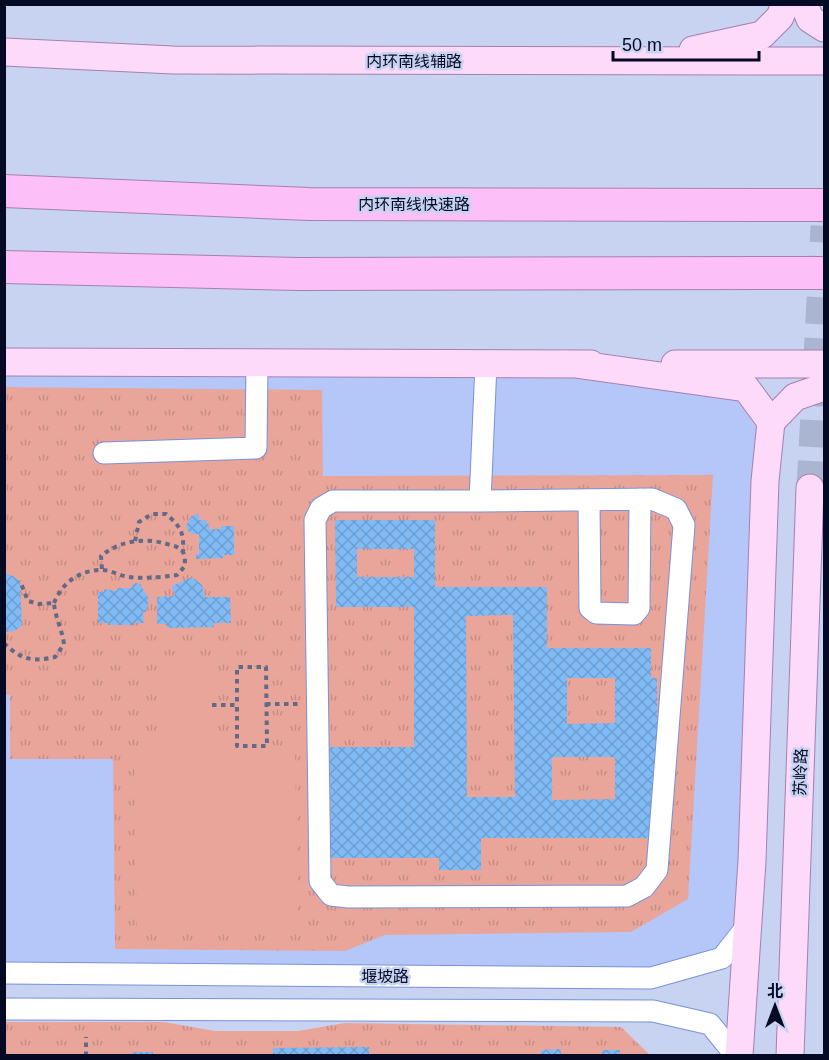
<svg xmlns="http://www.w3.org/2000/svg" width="829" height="1060" font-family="Arial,'Noto Sans SC',sans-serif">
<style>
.built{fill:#b5c7f8}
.grass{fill:url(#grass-tufts)}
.garden{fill:#eaa59b}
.building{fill:url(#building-cross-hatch);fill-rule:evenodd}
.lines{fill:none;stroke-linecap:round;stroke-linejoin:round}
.major-tunnel{stroke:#aab5d2;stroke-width:27;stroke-dasharray:27 14;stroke-linecap:butt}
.minor-casing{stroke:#7991d8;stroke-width:23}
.major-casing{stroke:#a680ad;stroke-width:29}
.highway-casing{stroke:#a680ad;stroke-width:34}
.path{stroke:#616a86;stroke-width:4;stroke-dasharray:4.5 4.5;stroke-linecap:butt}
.minor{stroke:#fff;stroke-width:21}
.major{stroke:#fdd9fa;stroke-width:27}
.highway{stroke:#fcbff7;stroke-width:32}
.labels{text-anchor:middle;stroke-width:5;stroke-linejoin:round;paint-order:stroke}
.street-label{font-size:16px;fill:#050a24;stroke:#c7d3f1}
</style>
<defs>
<pattern id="grass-tufts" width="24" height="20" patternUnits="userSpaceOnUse" patternTransform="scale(1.5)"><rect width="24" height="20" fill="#eaa59b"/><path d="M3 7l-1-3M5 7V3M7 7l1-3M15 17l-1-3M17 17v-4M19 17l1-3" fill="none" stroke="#c78d85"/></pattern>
<pattern id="building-cross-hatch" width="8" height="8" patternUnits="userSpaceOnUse" patternTransform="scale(1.5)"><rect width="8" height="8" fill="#80bbf5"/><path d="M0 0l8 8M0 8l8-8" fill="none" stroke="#6d9fd2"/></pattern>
</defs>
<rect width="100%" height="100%" fill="#c7d3f1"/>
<path class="built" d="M5 373 572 376 730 395 755 414 765 481 747 926 722 958 651 978 5 973Z"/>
<path class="grass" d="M5 387 322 390 323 476 713 475 688 899 631 932 385 935 345 951 115 949 113 759H10V695L5 694Z
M4 1022H164L215 1031H298L345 1023 621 1027 650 1055H5Z"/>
<path class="garden" d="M164 659H212V749H164Z
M237 667H266L267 746H237Z
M295 752 298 932 137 934 134 755Z"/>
<path class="building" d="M196 514H199V520H207V524H209V529H221V526H234V555H223V558L196 559V554H199V534H193L188 531 186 526 190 518Z
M335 520H435V587H547V648H651V678H657L658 793H651V838H481V870H439V858H331L330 747H414V607H336ZM357 549H414V577H357ZM513 615 515 797H467L466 616ZM567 678H615V723L567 724ZM552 757H615V799L552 800Z
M4 573 13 576 20 581 22 625 15 631 4 632Z
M190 578 195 579 202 585 205 597H230L231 623H214V627L167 628V624H157V597L174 596 175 593 172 589V586Z
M135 583 140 584 149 599 146 612H143L144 623H133V625H108V623H98V592H104V589L117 591V588H132V585Z
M369 1047V1056H273V1048Z
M561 1049V1056H541V1050Z
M602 1050H620V1056H602Z
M133 1052H153V1056H133Z"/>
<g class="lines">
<path class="major-tunnel" d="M810 488 824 226"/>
<g class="minor-casing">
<path id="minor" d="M104 453 256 448 257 363
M589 500 590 608 596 613 634 614 639 608 640 499
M480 501 652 499 676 509 684 525 657 870 644 887 627 896 348 897 331 895 320 881 315 520 321 508 333 501H480L486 364
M4 973 651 978 722 958 747 926
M4 1009 653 1011 710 1024 736 1056"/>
</g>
<g class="major-casing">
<path id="major" d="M804 4 810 19 824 28
M693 50 762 35 780 17 785 4
M4 52 173 60 824 61
M4 362 591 364
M575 364 746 388 771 422 765 481 752 861 739 1056
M675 364H824
M771 422 795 397 824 387
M790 1056 810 488"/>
</g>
<g class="highway-casing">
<path id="highway" d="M4 191 309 204 824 205
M4 267 299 274 824 273"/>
</g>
<path class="path" d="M135 541 139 522 152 514H166C181 527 184 532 183 552
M54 603C62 583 79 570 102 570 111 570 120 576 129 577 145 579 162 577 177 575L185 566C185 561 185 556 183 552 179 547 175 546 170 545 147 537 120 540 101 556L102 570
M4 643C21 660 33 662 55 657L64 644C62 629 55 617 54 603L39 604 28 601 20 581
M266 704H299
M212 705H237V746H267L266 667H237V705
M86 1056V1037"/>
<use href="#minor" class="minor"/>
<use href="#major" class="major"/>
<use href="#highway" class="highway"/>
</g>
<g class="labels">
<g class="street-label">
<text x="414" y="67">内环南线辅路</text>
<text x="414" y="210">内环南线快速路</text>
<text transform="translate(800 772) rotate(-88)" y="6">苏岭路</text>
<text x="385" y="982">堰坡路</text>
</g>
</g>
<rect width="829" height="1060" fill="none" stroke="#050a24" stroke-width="12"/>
<g transform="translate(775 1006)" stroke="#c7d3f1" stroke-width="4.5" paint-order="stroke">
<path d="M0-4.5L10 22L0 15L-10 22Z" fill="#050a24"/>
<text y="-9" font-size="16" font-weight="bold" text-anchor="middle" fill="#050a24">北</text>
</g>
<path d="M613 51v9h146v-9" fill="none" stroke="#050a24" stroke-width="3"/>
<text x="622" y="51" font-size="18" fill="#050a24" stroke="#c7d3f1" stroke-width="4.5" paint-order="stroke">50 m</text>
</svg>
